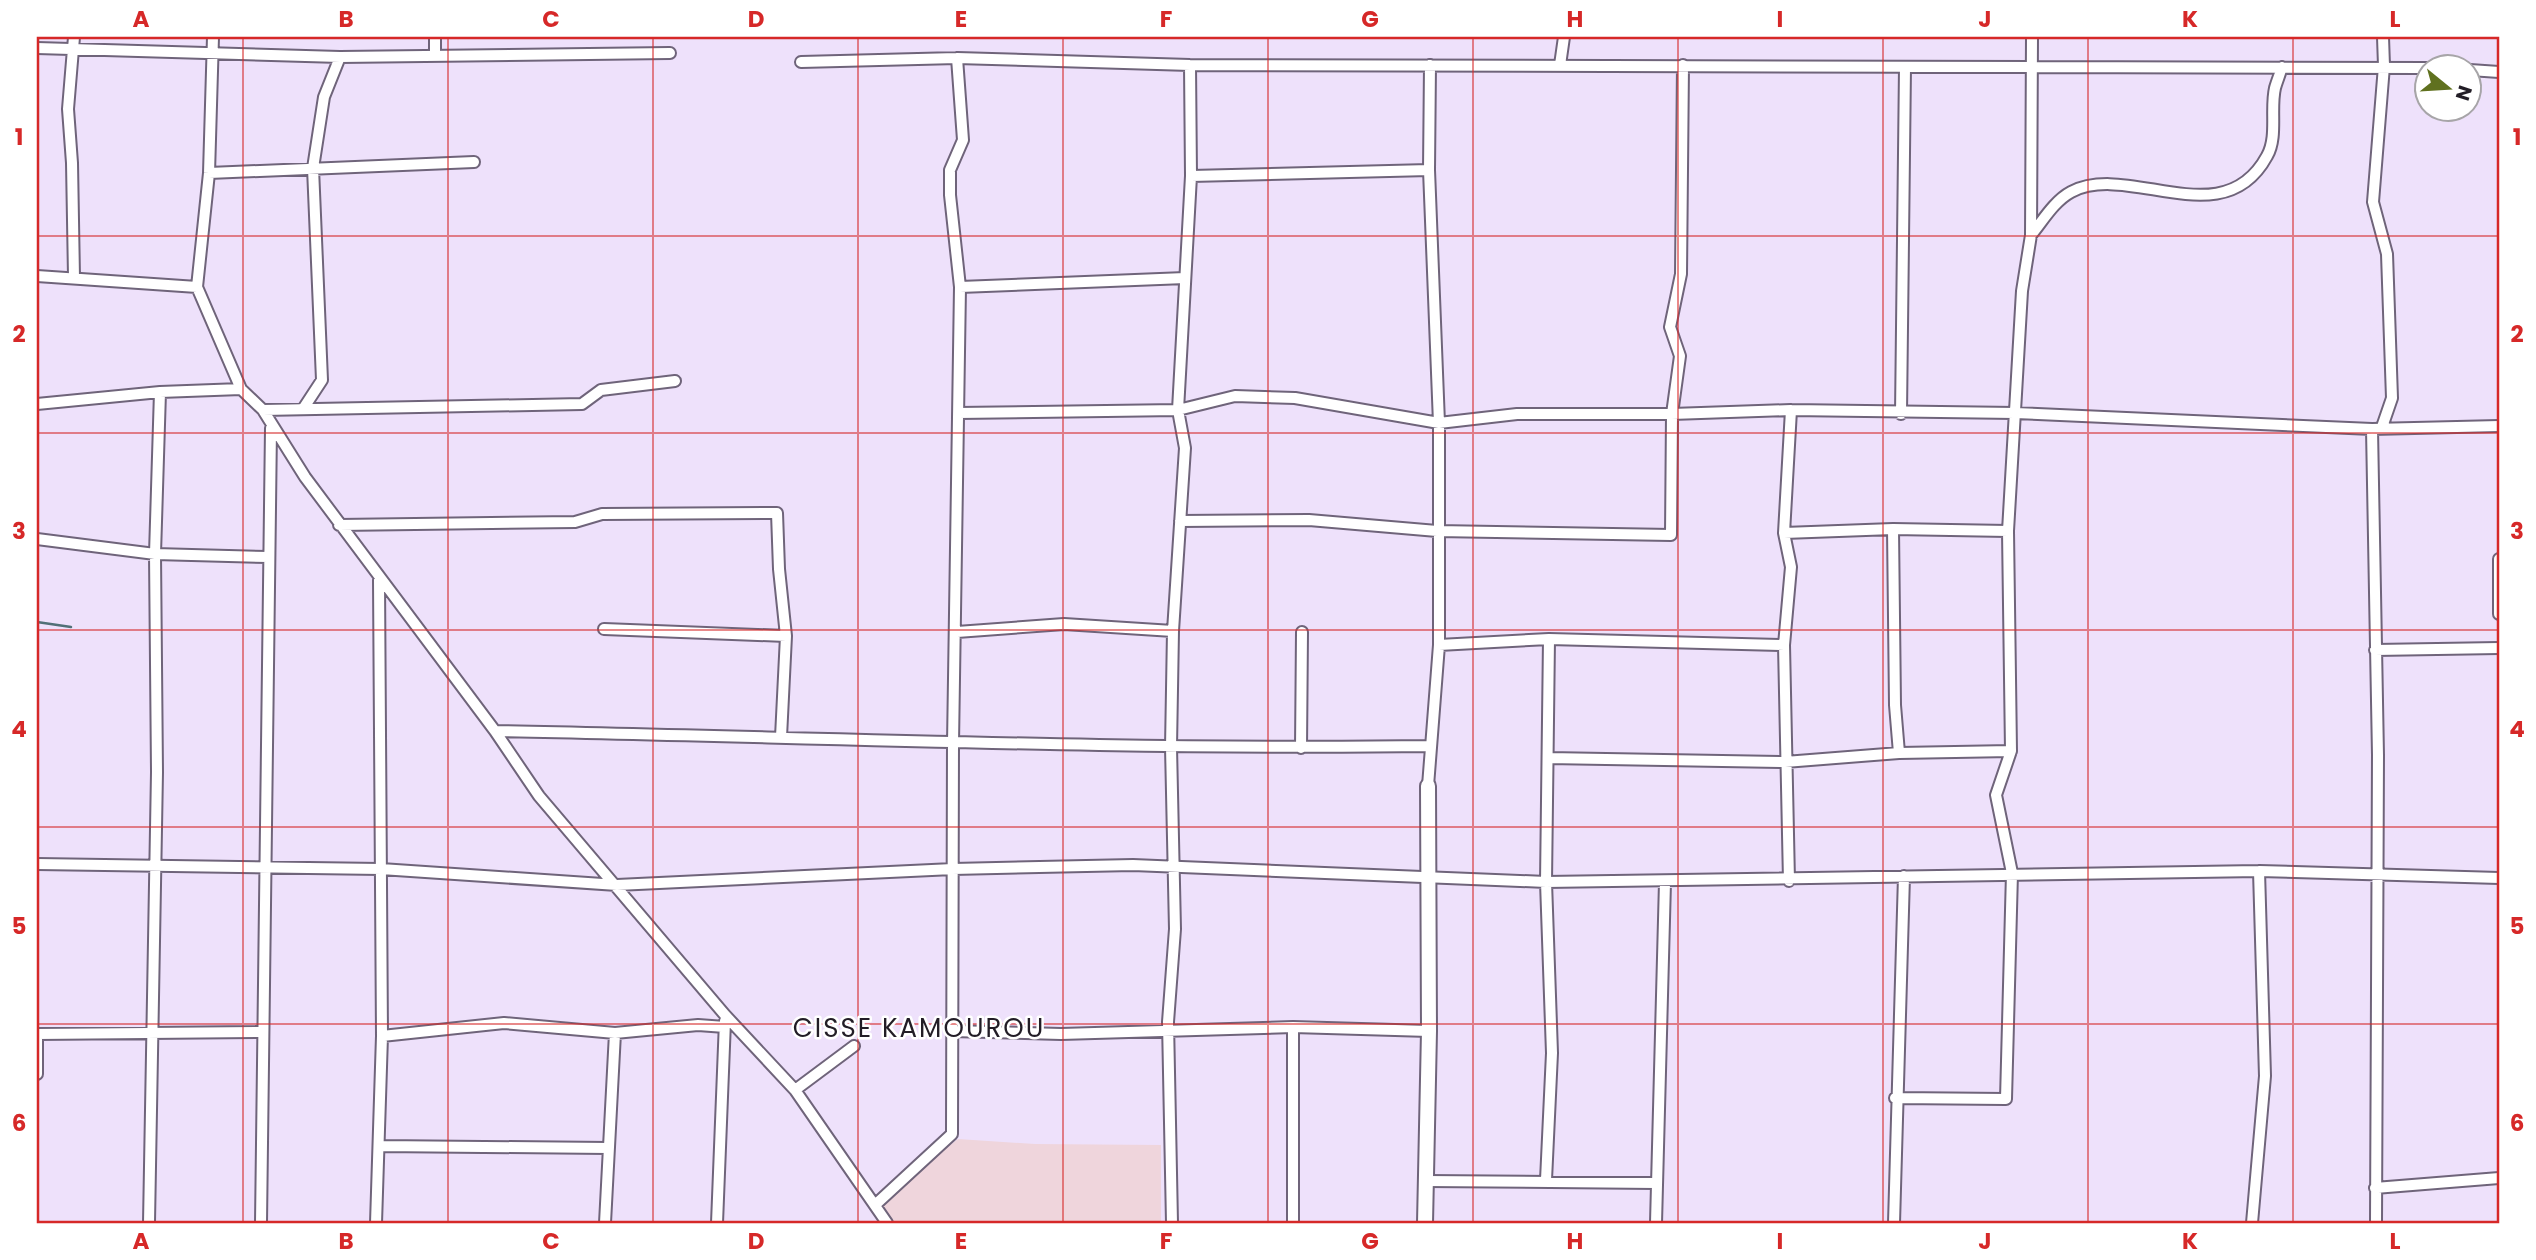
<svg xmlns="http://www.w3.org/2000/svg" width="2536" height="1260" font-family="Poppins,sans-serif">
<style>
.commercial{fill:#efd5dc}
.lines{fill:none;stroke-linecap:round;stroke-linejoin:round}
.stream{stroke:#517077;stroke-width:2.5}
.minor-casing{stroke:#6f647a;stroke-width:14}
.tertiary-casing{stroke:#6f647a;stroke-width:18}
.minor{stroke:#fff;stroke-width:10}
.tertiary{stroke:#fff;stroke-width:14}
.grid{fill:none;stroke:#d62828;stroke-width:2;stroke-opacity:0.55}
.labels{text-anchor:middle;stroke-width:5;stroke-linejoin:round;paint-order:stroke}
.quarter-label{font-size:26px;letter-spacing:2px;fill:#221d26;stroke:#fff}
.neatline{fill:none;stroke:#d62828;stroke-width:2.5}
.grid-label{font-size:23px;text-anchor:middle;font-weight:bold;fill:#d62828}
</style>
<rect width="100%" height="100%" fill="#eee1fb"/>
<path class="commercial" d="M958 1139 1035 1144 1161 1145V1223H895L882 1206 907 1179Z"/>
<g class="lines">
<path class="stream" d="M37 622 71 627"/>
<g class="minor-casing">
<path id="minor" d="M213 37 209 173 197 287 241 389 263 410 305 477 495 731 539 796 725 1015 795 1090 887 1223
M435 37V56
M37 48 340 57
M801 62 957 58 1190 65 2428 68
M1190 65 1191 176 1429 170 1439 423V645L1428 786
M1560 65 1564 37
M2470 70 2499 72
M1429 170 1430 65
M209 173 474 162
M2031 235C2042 222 2054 201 2071 192 2129 161 2223 237 2267 156 2278 137 2270 109 2275 88 2277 81 2280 74 2282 67
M37 276 197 287
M74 277 72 163 68 109 74 37
M960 287 1185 278
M37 404 160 392 241 389
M303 409 322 380 313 168 324 97 340 57 670 53
M263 410 582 404 601 390 675 381
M958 413 1178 410 1235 396 1295 398 1439 423 1517 414H1672L1791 410 2015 413 2372 429 2499 426
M1901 414 1905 67
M2382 427 2392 398 2387 254 2373 202 2384 66 2383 37
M2372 429 2378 755 2376 1223
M1180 521 1309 520 1437 531 1671 535 1672 414 1680 356 1670 327 1681 274 1683 65
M339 525 575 522 602 514 777 513 779 569 786 636 781 737
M1893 529 1895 705 1899 753
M1784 533 1893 529 2008 531
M37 539 155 554 268 557
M2499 559V614
M604 629 786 636
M1173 631 1185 448 1178 410 1191 176
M957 632 1064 624 1173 631 1171 747 1175 929 1168 1022 1172 1223
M1439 645 1549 639 1784 645
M2375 650 2499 648
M495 731C807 737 1118 750 1431 746
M1301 748 1302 632
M1548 758 1785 762 1899 753 2011 751
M37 864 381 869 617 885 953 869 1133 865 1546 882 2259 871 2499 878
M1789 881 1784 645 1791 567 1784 533 1791 410
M1293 1027V1223
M952 1031 1061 1034 1293 1027 1429 1031
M37 1034 263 1032
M382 1036 504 1023 615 1033 698 1025 725 1027
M37 1074V1034
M795 1090 854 1046
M1895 1098 2006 1099 2012 873 1996 795 2011 751 2008 531 2022 291 2031 235 2032 37
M380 1146 608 1148
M1546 1180 1552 1053 1546 882 1549 639
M1425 1181 1656 1183
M2375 1188 2499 1178
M875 1205 952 1134 953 744 960 287 950 195V170L963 140 957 58
M149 1223 157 772 155 554 160 392
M261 1223 271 428
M376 1223 382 1036 379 580
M605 1223 615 1033
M717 1223 725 1021
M1656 1223 1665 882
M1894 1223 1904 876
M2252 1223 2265 1076 2259 871"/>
</g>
<g class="tertiary-casing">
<path id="tertiary" d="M1425 1223 1429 1031 1428 786"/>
</g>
<use href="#minor" class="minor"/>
<use href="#tertiary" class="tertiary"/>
</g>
<path class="grid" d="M243 37V1223M448 37V1223M653 37V1223M858 37V1223M1063 37V1223M1268 37V1223M1473 37V1223M1678 37V1223M1883 37V1223M2088 37V1223M2293 37V1223M37 236H2499M37 433H2499M37 630H2499M37 827H2499M37 1024H2499"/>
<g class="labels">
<g class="quarter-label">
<text x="919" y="1037">CISSE KAMOUROU</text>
</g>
</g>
<rect width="2536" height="1260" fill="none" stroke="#ffffff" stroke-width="77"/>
<g transform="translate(2448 88) rotate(108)"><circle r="33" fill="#ffffff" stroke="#a7a5a8" stroke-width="2"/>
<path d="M0-5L12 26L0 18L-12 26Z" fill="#60711f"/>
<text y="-10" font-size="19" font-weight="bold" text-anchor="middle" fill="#221d26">N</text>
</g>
<rect x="38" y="38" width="2460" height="1184" class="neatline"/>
<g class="grid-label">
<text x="141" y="27">A</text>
<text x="346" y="27">B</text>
<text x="551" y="27">C</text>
<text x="756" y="27">D</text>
<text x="961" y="27">E</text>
<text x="1166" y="27">F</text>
<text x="1370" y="27">G</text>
<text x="1575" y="27">H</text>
<text x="1780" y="27">I</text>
<text x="1985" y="27">J</text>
<text x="2190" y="27">K</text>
<text x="2395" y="27">L</text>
<text x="19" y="145">1</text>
<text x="2517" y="145">1</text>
<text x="19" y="342">2</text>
<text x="2517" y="342">2</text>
<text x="19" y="539">3</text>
<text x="2517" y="539">3</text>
<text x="19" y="737">4</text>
<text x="2517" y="737">4</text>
<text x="19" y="934">5</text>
<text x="2517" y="934">5</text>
<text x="19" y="1131">6</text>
<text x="2517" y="1131">6</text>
<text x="141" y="1249">A</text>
<text x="346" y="1249">B</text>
<text x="551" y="1249">C</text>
<text x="756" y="1249">D</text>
<text x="961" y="1249">E</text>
<text x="1166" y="1249">F</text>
<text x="1370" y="1249">G</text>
<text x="1575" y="1249">H</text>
<text x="1780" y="1249">I</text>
<text x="1985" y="1249">J</text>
<text x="2190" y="1249">K</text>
<text x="2395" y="1249">L</text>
</g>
</svg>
